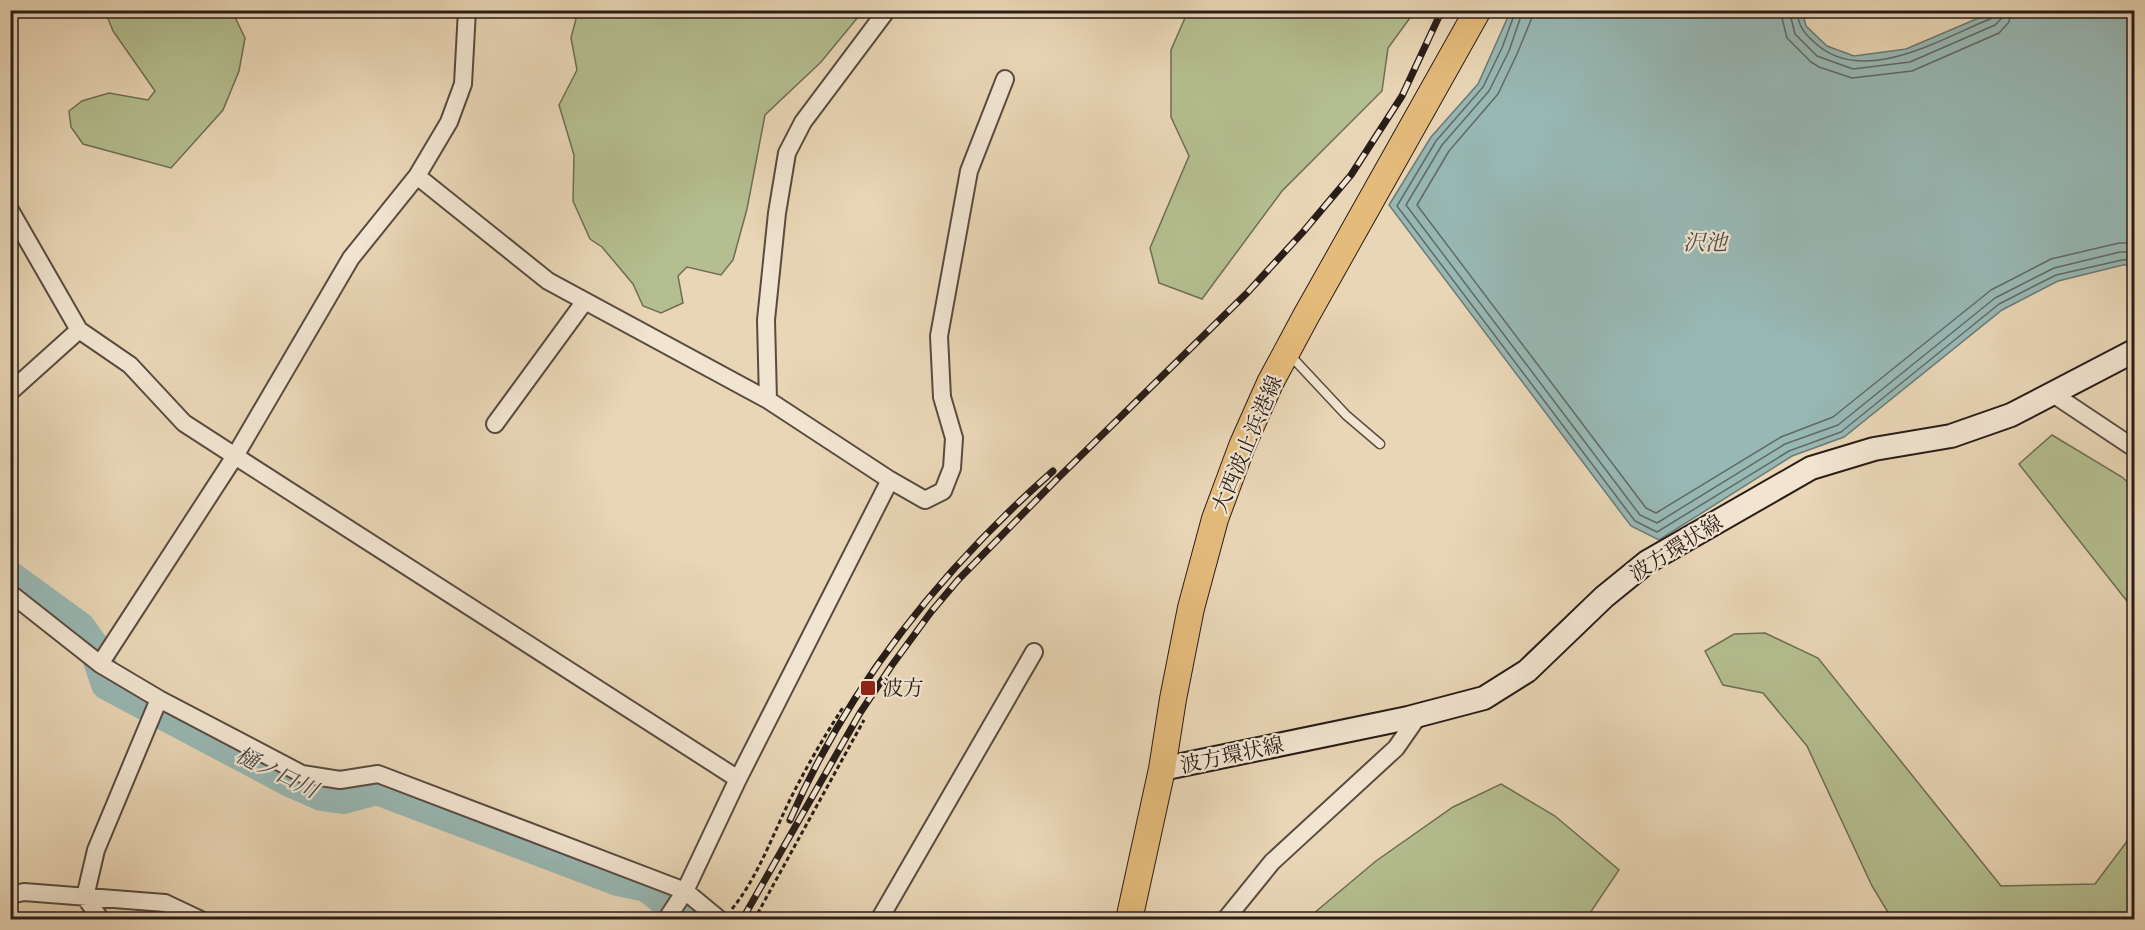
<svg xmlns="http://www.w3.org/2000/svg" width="2145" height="930" font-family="Vollkorn,'Noto Serif JP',serif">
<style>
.green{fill:#b4be90;stroke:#6e6e54;stroke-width:1.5}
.water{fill:#98b8b4;stroke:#6c7a76;stroke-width:1.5}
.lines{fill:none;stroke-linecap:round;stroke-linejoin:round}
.shore{stroke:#606a66;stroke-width:1.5}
.river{stroke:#98b8b4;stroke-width:32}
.lane-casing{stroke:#594b40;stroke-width:11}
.street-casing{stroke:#594b40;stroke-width:20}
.secondary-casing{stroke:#291d18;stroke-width:26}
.primary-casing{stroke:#291d18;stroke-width:28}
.path{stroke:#291d18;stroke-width:3;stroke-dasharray:4.5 3;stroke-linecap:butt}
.lane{stroke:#f1e4d0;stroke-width:8}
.street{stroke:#f1e4d0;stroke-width:16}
.secondary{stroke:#f1e4d0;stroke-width:22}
.primary{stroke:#e4bb7b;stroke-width:26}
.rail-casing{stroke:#291d18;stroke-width:7}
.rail{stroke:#f1e4d0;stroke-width:4.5;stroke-dasharray:14;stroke-linecap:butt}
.poi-dot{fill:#8f2418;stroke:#f1e4d0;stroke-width:2}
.labels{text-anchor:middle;stroke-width:4.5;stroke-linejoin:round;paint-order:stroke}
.street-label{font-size:21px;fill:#291d18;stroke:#f1e4d0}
.poi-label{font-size:21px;fill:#291d18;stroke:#f1e4d0;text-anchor:start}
.water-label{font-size:22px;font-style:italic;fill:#4a4c47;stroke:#f1e4d0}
</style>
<rect width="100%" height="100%" fill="#e9d6b6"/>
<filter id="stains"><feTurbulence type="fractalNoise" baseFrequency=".00333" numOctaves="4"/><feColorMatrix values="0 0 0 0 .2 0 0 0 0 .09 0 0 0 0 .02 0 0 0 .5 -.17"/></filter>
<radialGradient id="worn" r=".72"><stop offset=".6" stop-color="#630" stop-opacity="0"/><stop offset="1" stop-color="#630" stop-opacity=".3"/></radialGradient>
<path class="green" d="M105 11H232L245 38 239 71 223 110 171 168 83 144 71 127 69 111 82 101 109 93 148 100 155 91 113 31Z
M578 11H863L821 62 765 115 747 209 733 260 721 275 687 267 678 276 683 303 661 313 643 306 633 284 602 247 590 239 573 201 574 155 559 105 577 70 571 38Z
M1188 11H1415L1388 48 1382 91 1282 191 1202 299 1159 283 1150 248 1189 156 1171 117V50Z
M2052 435 2122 477 2134 488V610L2019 464Z
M1765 633 1818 658 2001 886 2095 884 2134 832V919H1892L1872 886 1807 746 1763 693 1723 685 1705 651 1734 634Z
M1501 784 1555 816 1619 870 1586 919H1307L1376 861 1453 807Z"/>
<path class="water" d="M1511 10 1802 11 1806 26 1827 46 1854 56 1906 49 1995 11H2134V265H2123L2058 281 2002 310 1844 437 1792 456 1659 540 1631 526 1389 205 1431 137 1478 84Z"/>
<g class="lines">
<path class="shore" d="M1516 10 1502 48 1483 87 1436 141 1397 206 1635 521 1657 532 1789 451 1841 432 1999 304 2056 275 2122 260 2134 259
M1523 10 1509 51 1489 91 1442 145 1406 205 1640 515 1657 523 1785 444 1838 425 1995 298 2054 268 2120 252H2134
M1532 10 1531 20 1517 54 1498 94 1449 151 1417 205 1646 508 1656 513 1781 437 1833 417 1991 290 2051 259 2119 243H2134
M1780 10 1787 38 1811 62 1819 67 1852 78 1912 71 1999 33 2009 22 2011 10
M1789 10 1795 34 1817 56 1853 69 1910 62 1995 25 2001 19 2002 10
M1797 10C1798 25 1803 32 1814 42 1862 88 1940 39 1990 19L1994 15 1995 10"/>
<path class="river" d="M10 577 80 628 95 649 107 684 292 782 322 795 343 798 377 789 618 880 647 886 689 920"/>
<g class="lane-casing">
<path id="lane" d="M1289 354 1346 415 1380 444"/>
</g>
<g class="street-casing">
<path id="street" d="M417 176 548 281 768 400 890 480 925 500 943 491 952 468 954 438 942 397 939 336 969 171 1005 79
M10 210 79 330
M10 392 79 330 130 365 184 423 235 456 351 258 417 176 449 122 463 84 467 10
M2053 394 2134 448
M768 400 766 320 777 213 787 153 803 122 887 10
M495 424 585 301
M10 593 100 664 159 699 302 774 340 780 378 774 685 891 720 920
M100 664 235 456 738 779
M10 895 24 892 165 903 201 920
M101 920 85 897 96 850 159 699
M666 920 685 891 738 779 890 480
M879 920 1034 652
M1225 920 1272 862 1396 748 1419 715"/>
</g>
<g class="secondary-casing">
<path id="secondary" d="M1162 769 1408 718 1484 698 1527 671 1604 597 1647 562 1811 468 1874 449 1951 436 2011 415 2134 351"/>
</g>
<g class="primary-casing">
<path id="primary" d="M1129 920 1162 769 1173 699 1191 608 1215 519 1242 446 1270 383 1306 316 1478 10"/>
</g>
<path class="path" d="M732 909C761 873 775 827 797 786 811 759 827 732 844 706
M754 920 864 720"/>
<use href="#lane" class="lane"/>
<use href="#street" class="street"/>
<use href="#secondary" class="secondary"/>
<use href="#primary" class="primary"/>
<g class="rail-casing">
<path id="rail" d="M790 820C849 685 943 568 1053 471
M742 920 860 713 892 665 931 612 958 580 1056 480 1247 293 1303 232 1351 175 1402 96 1442 10"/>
</g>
<use href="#rail" class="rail"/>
</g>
<rect class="poi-dot" x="860" y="680" width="16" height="16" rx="3"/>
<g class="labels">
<g class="street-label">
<text transform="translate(1247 444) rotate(-67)" y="7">大西波止浜港線</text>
<text transform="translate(1676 548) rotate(-32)" y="7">波方環状線</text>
<text transform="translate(1232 755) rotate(-12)" y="7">波方環状線</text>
</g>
<g class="poi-label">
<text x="882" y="695">波方</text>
</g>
<g class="water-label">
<text x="1705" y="250">沢池</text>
<text transform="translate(277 772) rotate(26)" y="8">樋ノ口川</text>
</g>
</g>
<rect width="2145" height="930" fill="none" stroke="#e9d6b6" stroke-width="36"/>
<rect x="12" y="12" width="2121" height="906" fill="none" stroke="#291d18" stroke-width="3"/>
<rect x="18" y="18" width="2109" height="894" fill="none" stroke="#291d18" stroke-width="1.5"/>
<rect width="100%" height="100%" filter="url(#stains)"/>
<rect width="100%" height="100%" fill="url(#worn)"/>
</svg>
